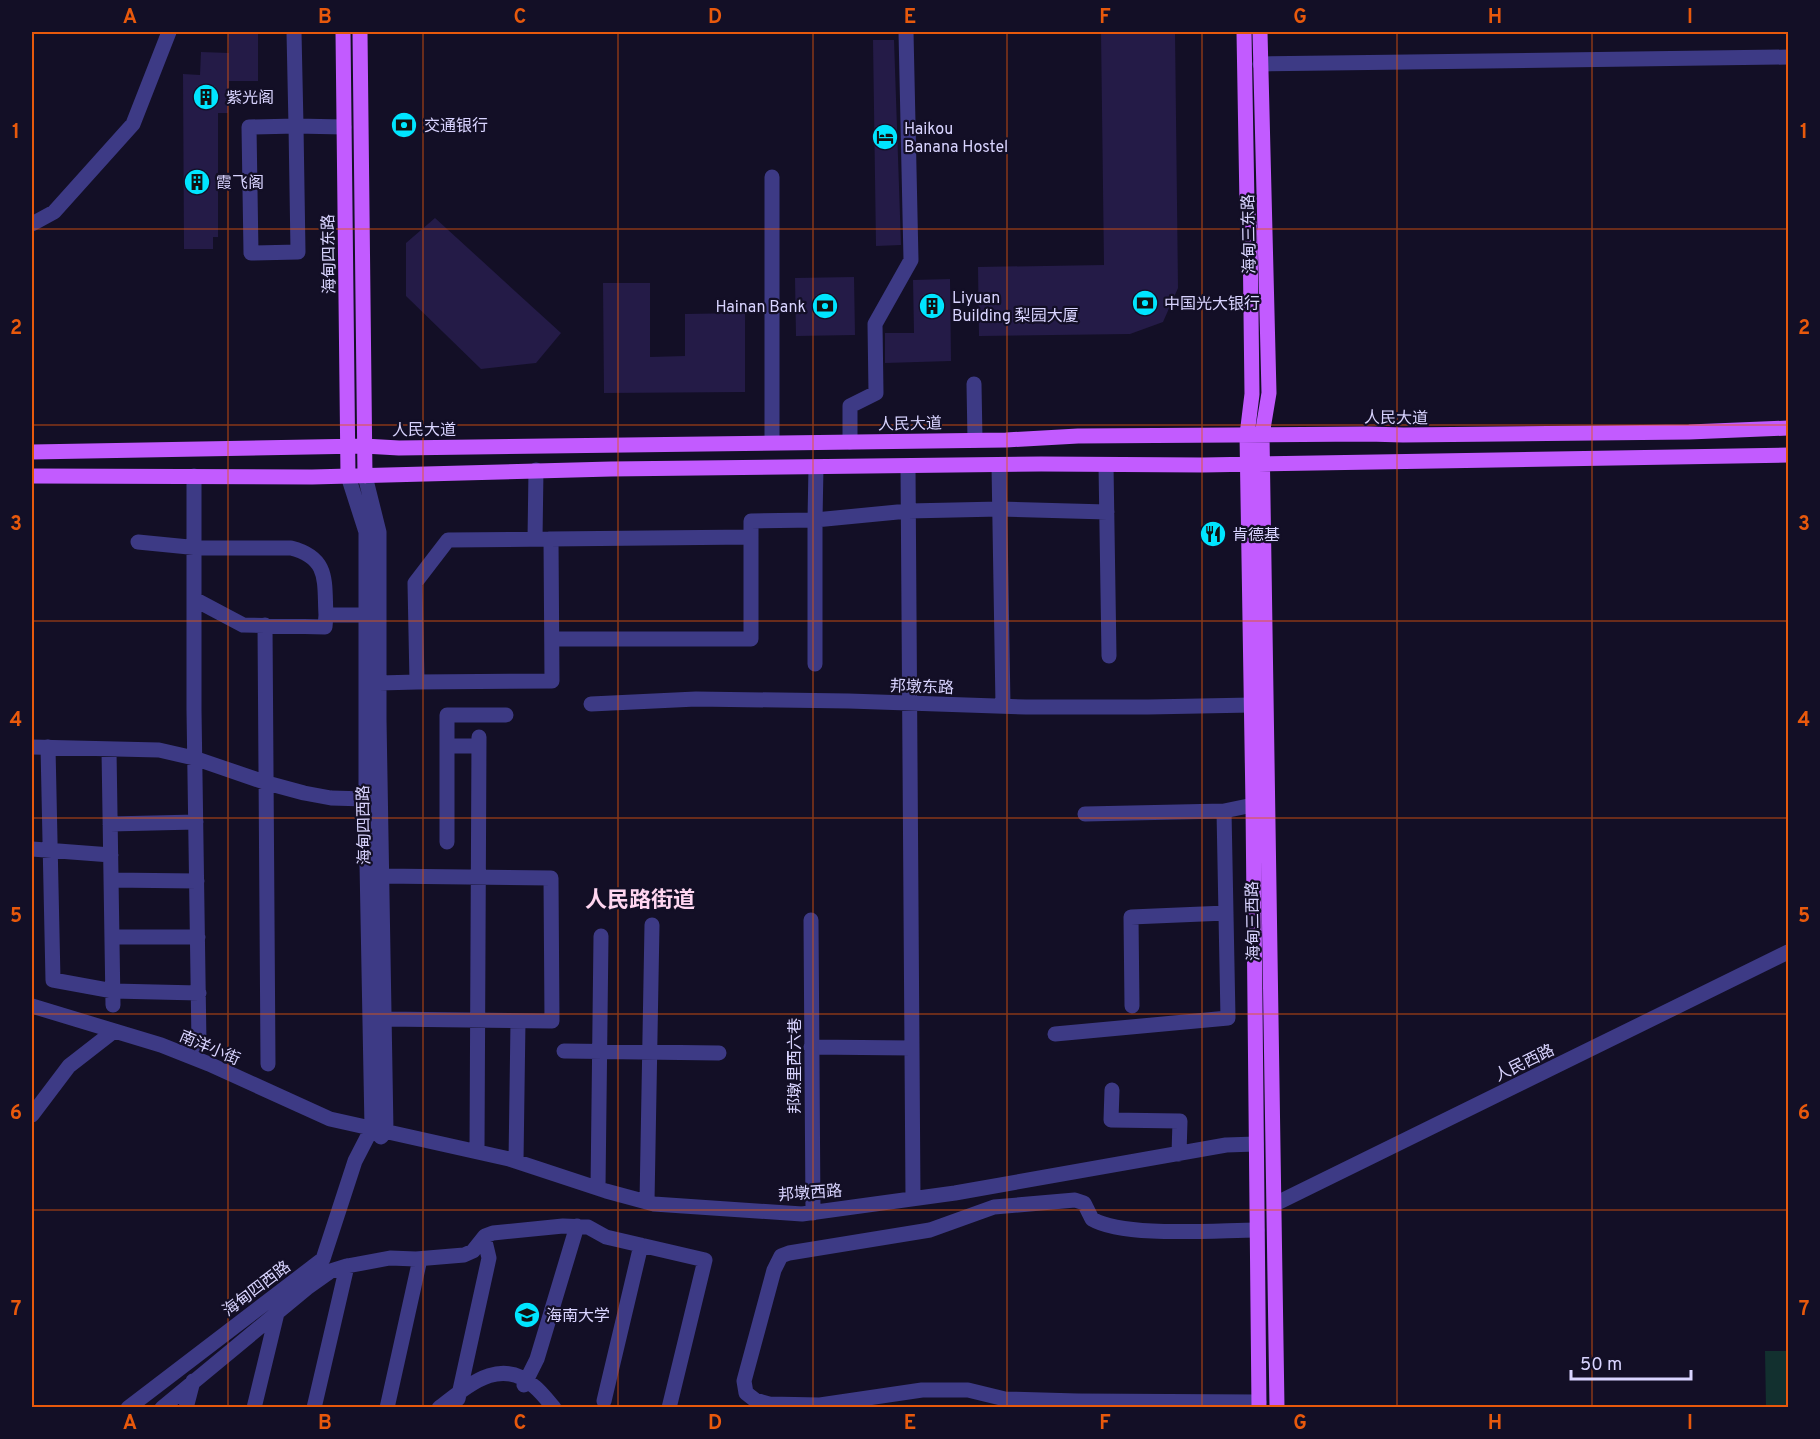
<svg xmlns="http://www.w3.org/2000/svg" width="1820" height="1439" font-family="Overpass,'Noto Sans SC',sans-serif">
<style>
.park{fill:#12302f}
.building{fill:#241b47}
.lines{fill:none;stroke-linecap:round;stroke-linejoin:round}
.minor{stroke:#3d3a85;stroke-width:15}
.major{stroke:#c25bff;stroke-width:15}
.grid{fill:none;stroke:#e8590c;stroke-width:1.5;stroke-opacity:0.55}
.labels{text-anchor:middle;stroke-width:4.5;stroke-linejoin:round;paint-order:stroke}
.poi-label{font-size:16px;fill:#d9d4ff;stroke:#130f26;text-anchor:start}
.street-label{font-size:16px;fill:#d9d4ff;stroke:#130f26}
.district-label{font-size:22px;font-weight:bold;fill:#ffd6f0;stroke:#130f26}
.neatline{fill:none;stroke:#e8590c;stroke-width:2}
.grid-label{font-size:20px;text-anchor:middle;font-weight:bold;fill:#e8590c}
</style>
<rect width="100%" height="100%" fill="#130f26"/>
<path class="park" d="M1765 1351H1788V1407H1766Z"/>
<path class="building" d="M228 32H258V81H229L228 113H218V237H213V249H184L183 74 200 75 201 52 229 53Z
M1101 32H1175L1178 288 1163 322 1130 334 979 336 978 267 1104 265Z
M873 40H894L901 245 876 246Z
M435 218 561 333 536 363 481 369 406 296V243Z
M854 277 855 335 796 336 795 278Z
M950 279 951 361 885 363V333H914L913 280Z
M603 283H650V357L685 356V314L745 313V392L604 393Z"/>
<g class="lines">
<path class="minor" d="M294 32 296 126 344 127
M1260 64 1788 57
M296 126 298 252 251 253 249 127Z
M772 177V442
M32 224 54 212 133 124 169 32
M974 384 975 440
M850 442V406L876 393 875 324 911 260 906 32
M999 465 1003 706
M1106 465 1109 656
M908 466 913 1199
M194 476V710L199 1044
M365 476 379 532V719L386 1131 381 1137
M535 539 536 470
M549 539 751 537
M138 542 199 548H291C330 558 324 582 326 615
M194 599 243 625 325 627 326 615H366
M265 625 268 1064
M552 639H751V521L815 520 816 467
M815 664V520L908 511 1000 509 1107 512
M379 683 417 682 415 583 448 540 551 539 552 681 417 682
M591 704 696 699 849 701 1026 707H1148L1252 705
M447 746H479
M32 747 159 750 194 758 267 783 304 793 331 798 366 799
M48 747 53 980 113 991 199 993
M109 750 113 1005
M1085 814 1224 811
M110 824 196 822
M447 842V715H506
M32 849 111 855
M382 876 551 878 552 1021 385 1019
M111 880 197 881
M811 920 813 1213
M112 937H198
M32 1006 161 1045 209 1064 330 1119 509 1159 606 1191 654 1204 802 1214 955 1193 1226 1145 1256 1144
M1132 1006 1131 917 1226 913
M1055 1034 1228 1018 1224 811 1253 805
M811 1047 912 1048
M564 1051 719 1053
M1112 1090 1111 1120 1180 1121 1179 1154
M32 1115 69 1066 114 1031
M477 1151 479 737
M516 1161 518 1021
M598 1188 601 936
M647 1202 652 925
M1275 1204 1788 952
M1257 1230C1217 1230 1124 1238 1092 1219L1084 1203 1075 1200 994 1207 930 1230 789 1253 781 1256 774 1270 744 1381 746 1393 755 1400 769 1404 820 1405 922 1390H968L1005 1399 1078 1401 1259 1402
M524 1385 537 1359 577 1226
M458 1399 489 1258 484 1237
M604 1401 641 1245
M128 1408 323 1259 355 1161 372 1128 366 811V532L348 476
M162 1408 307 1288 331 1271 347 1266 390 1258 416 1259 464 1255 473 1251 485 1236 493 1233 563 1226 588 1227 606 1237 705 1260 669 1408
M186 1408 193 1381
M254 1408 277 1313
M314 1408 347 1266
M387 1408 420 1259
M439 1408C468 1386 500 1355 535 1387 542 1393 548 1401 554 1408"/>
<path class="major" d="M343 32 348 476
M360 32 365 476
M1244 32 1247 205 1250 232 1252 394 1247 435 1253 805 1259 1408
M1260 32 1269 393 1262 435 1277 1408
M32 452 364 446 399 448 1006 440 1078 436 1368 434 1403 435 1689 432 1788 428
M32 476 312 477 611 469 1041 464 1203 465 1788 455"/>
</g>
<path class="grid" d="M228 32V1408M423 32V1408M618 32V1408M813 32V1408M1007 32V1408M1202 32V1408M1397 32V1408M1592 32V1408M32 229H1788M32 425H1788M32 621H1788M32 818H1788M32 1014H1788M32 1210H1788"/>
<defs>
<g id="building-disc" transform="scale(1.35)"><circle r="9.5" fill="#00e5ff" stroke="#130f26"/><path d="M-4-6H4V6H1V3H-1V6H-4ZM-2.5-4.3h1.7v1.8h-1.7ZM.8-4.3h1.7v1.8H.8ZM-2.5-1h1.7V.8h-1.7ZM.8-1h1.7V.8H.8Z" fill="#111"/></g>
<g id="bank-disc" transform="scale(1.35)"><circle r="9.5" fill="#00e5ff" stroke="#130f26"/><path d="M-6-4H6V4H-6ZM0-2.3a2.3 2.3 0 1 0 0 4.6a2.3 2.3 0 1 0 0-4.6Z" fill="#111"/></g>
<g id="hotel-disc" transform="scale(1.35)"><circle r="9.5" fill="#00e5ff" stroke="#130f26"/><path d="M-6-4.5h1.5V1H6V5H4.5V3h-9V5H-6ZM-4 0a1.8 1.8 0 1 1 3.6 0ZM.5 0V-2.5h3Q6-2.5 6 0Z" fill="#111"/></g>
<g id="restaurant-disc" transform="scale(1.35)"><circle r="9.5" fill="#00e5ff" stroke="#130f26"/><path d="M-5-6h1v4h1v-4h1v4h1v-4h1v5L-1.5 .5V6h-2V.5L-5-1ZM5-6V6H3V1.5H1.5Q1.5-4 5-6Z" fill="#111"/></g>
<g id="university-disc" transform="scale(1.35)"><circle r="9.5" fill="#00e5ff" stroke="#130f26"/><path d="M0-5L7-2L0 1L-7-2ZM-4 1L0 2.5L4 1V4Q0 6-4 4Z" fill="#111"/></g>
</defs>
<g fill-rule="evenodd">
<use href="#building-disc" x="206" y="97"/>
<use href="#bank-disc" x="404" y="125"/>
<use href="#hotel-disc" x="885" y="137"/>
<use href="#building-disc" x="197" y="182"/>
<use href="#bank-disc" x="1145" y="303"/>
<use href="#bank-disc" x="825" y="306"/>
<use href="#building-disc" x="932" y="306"/>
<use href="#restaurant-disc" x="1213" y="534"/>
<use href="#university-disc" x="527" y="1315"/>
</g>
<g class="labels">
<g class="poi-label">
<text x="226" y="103">紫光阁</text>
<text x="424" y="131">交通银行</text>
<text x="904" y="134">Haikou<tspan x="904" dy="18">Banana Hostel</tspan></text>
<text x="216" y="188">霞飞阁</text>
<text x="952" y="303">Liyuan<tspan x="952" dy="18">Building 梨园大厦</tspan></text>
<text x="1164" y="309">中国光大银行</text>
<text x="806" y="312" text-anchor="end">Hainan Bank</text>
<text x="1232" y="540">肯德基</text>
<text x="546" y="1321">海南大学</text>
</g>
<g class="street-label">
<text transform="translate(1248 234) rotate(-91)" y="6">海甸三东路</text>
<text transform="translate(328 254) rotate(-91)" y="6">海甸四东路</text>
<text transform="translate(1396 417) rotate(1)" y="6">人民大道</text>
<text transform="translate(910 423) rotate(-1)" y="6">人民大道</text>
<text x="424" y="435">人民大道</text>
<text transform="translate(922 686) rotate(2)" y="6">邦墩东路</text>
<text transform="translate(363 825) rotate(-91)" y="6">海甸四西路</text>
<text transform="translate(1252 921) rotate(-91)" y="6">海甸三西路</text>
<text transform="translate(210 1047) rotate(23)" y="6">南洋小街</text>
<text transform="translate(1524 1062) rotate(-26)" y="6">人民西路</text>
<text transform="translate(794 1066) rotate(-90)" y="6">邦墩里西六巷</text>
<text transform="translate(810 1192) rotate(-4)" y="6">邦墩西路</text>
<text transform="translate(256 1288) rotate(-37)" y="6">海甸四西路</text>
</g>
<g class="district-label">
<text x="640" y="907">人民路街道</text>
</g>
</g>
<rect width="1820" height="1439" fill="none" stroke="#130f26" stroke-width="66"/>
<path d="M1571 1370v9h120v-9" fill="none" stroke="#d9d4ff" stroke-width="3"/>
<text x="1580" y="1370" font-size="18" fill="#d9d4ff" stroke="#130f26" stroke-width="4.5" paint-order="stroke">50 m</text>
<rect x="33" y="33" width="1754" height="1373" class="neatline"/>
<g class="grid-label">
<text x="130" y="23">A</text>
<text x="325" y="23">B</text>
<text x="520" y="23">C</text>
<text x="715" y="23">D</text>
<text x="910" y="23">E</text>
<text x="1105" y="23">F</text>
<text x="1300" y="23">G</text>
<text x="1495" y="23">H</text>
<text x="1690" y="23">I</text>
<text x="16" y="138">1</text>
<text x="1804" y="138">1</text>
<text x="16" y="334">2</text>
<text x="1804" y="334">2</text>
<text x="16" y="530">3</text>
<text x="1804" y="530">3</text>
<text x="16" y="726">4</text>
<text x="1804" y="726">4</text>
<text x="16" y="922">5</text>
<text x="1804" y="922">5</text>
<text x="16" y="1119">6</text>
<text x="1804" y="1119">6</text>
<text x="16" y="1315">7</text>
<text x="1804" y="1315">7</text>
<text x="130" y="1429">A</text>
<text x="325" y="1429">B</text>
<text x="520" y="1429">C</text>
<text x="715" y="1429">D</text>
<text x="910" y="1429">E</text>
<text x="1105" y="1429">F</text>
<text x="1300" y="1429">G</text>
<text x="1495" y="1429">H</text>
<text x="1690" y="1429">I</text>
</g>
</svg>
